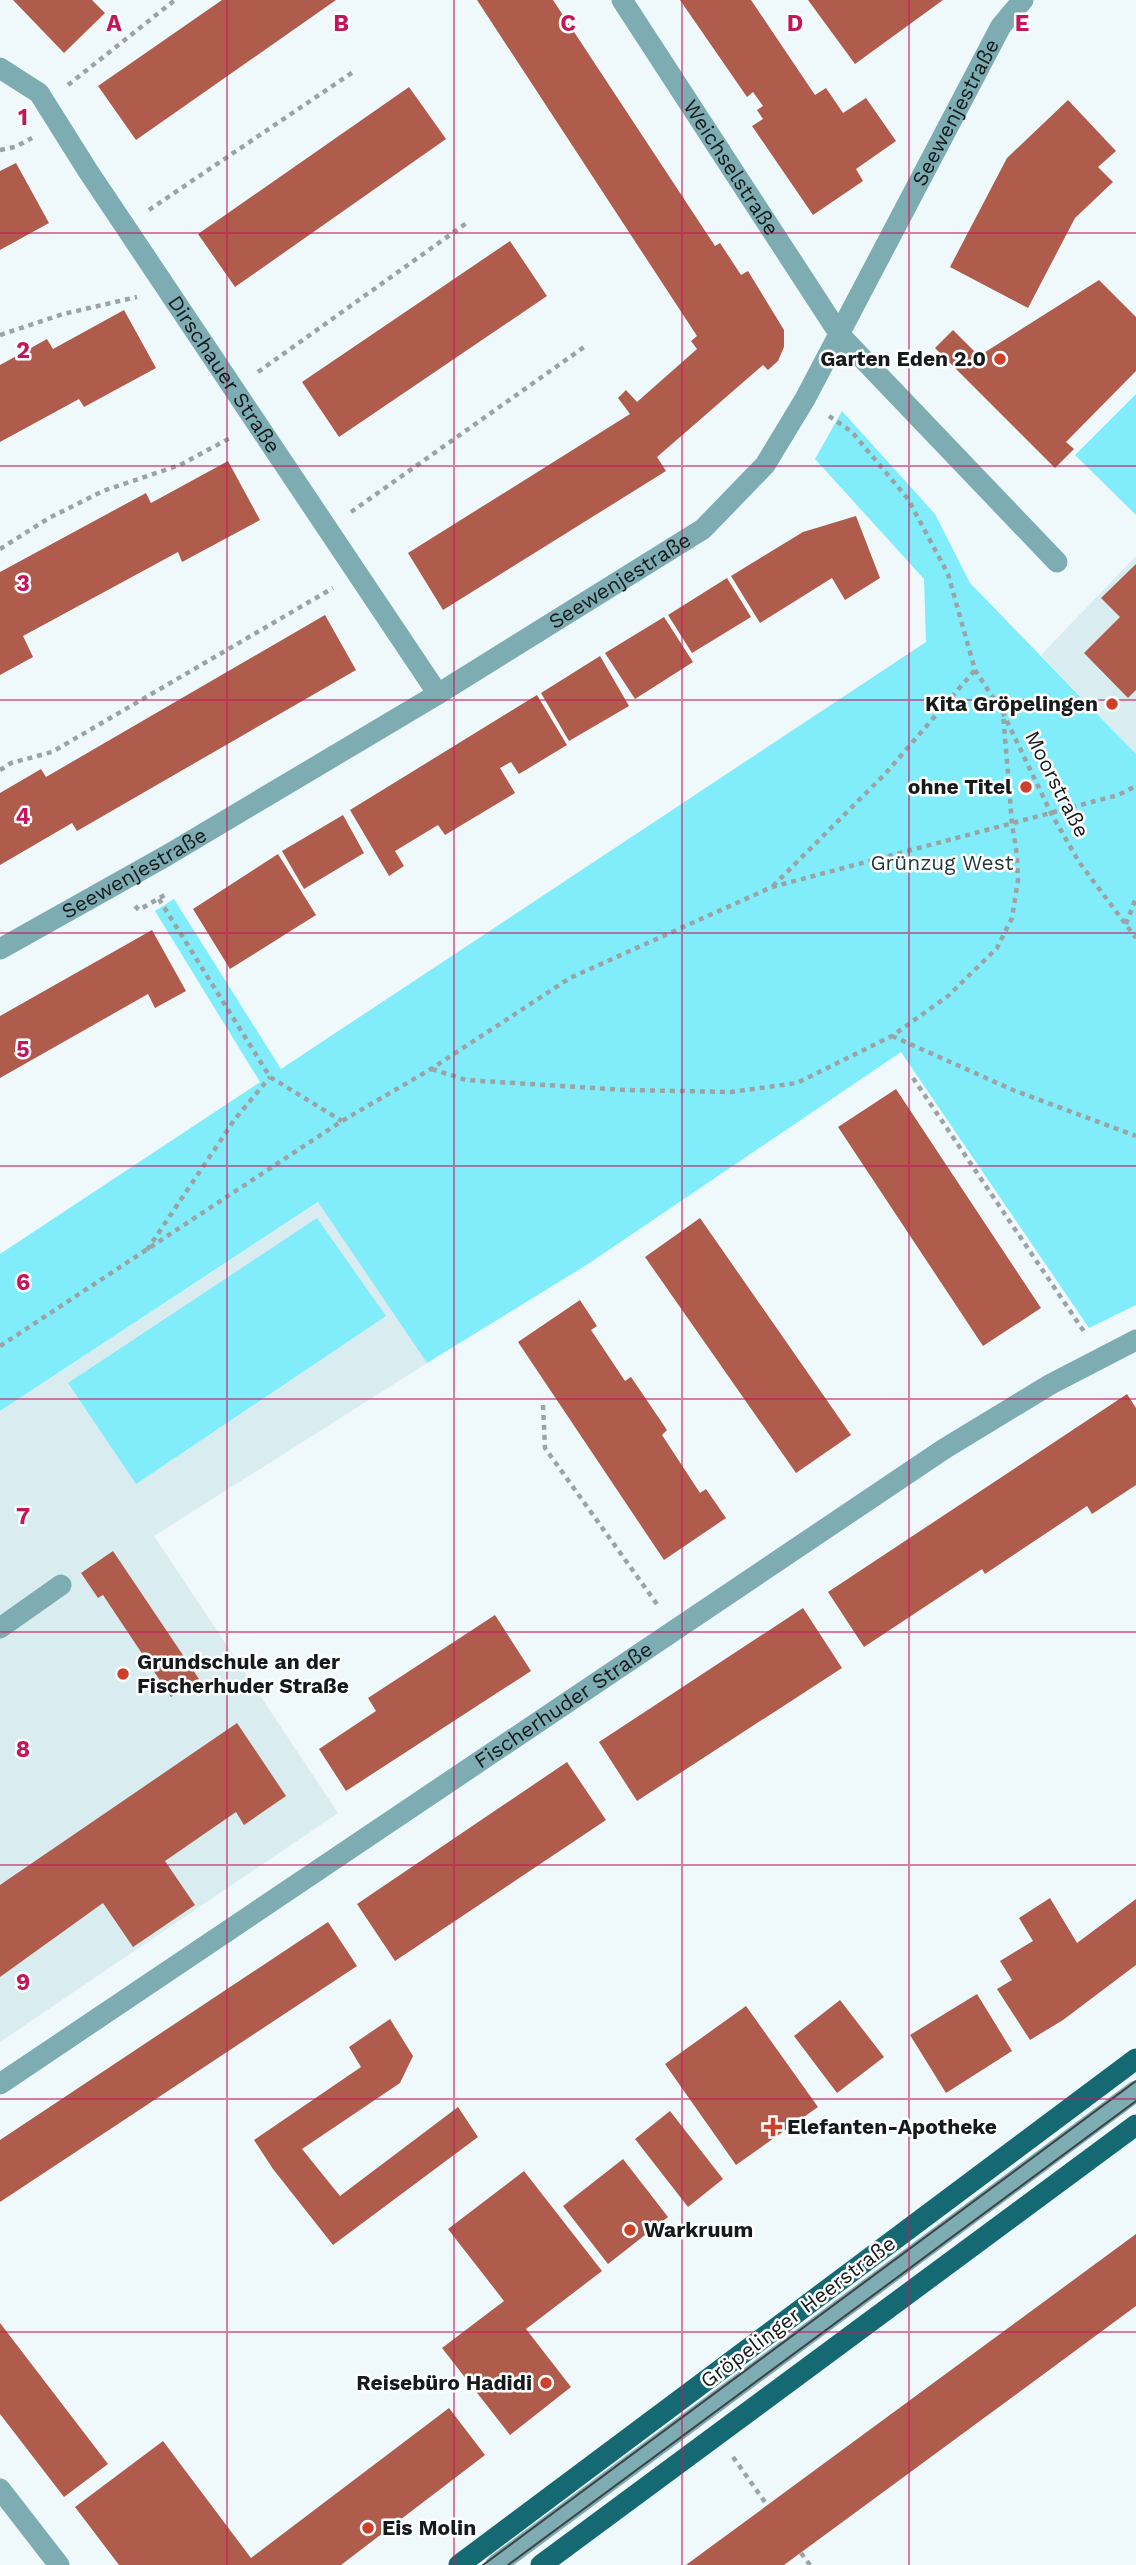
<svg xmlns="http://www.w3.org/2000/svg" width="1136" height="2565" font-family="'Work Sans',sans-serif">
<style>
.built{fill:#d9ecef}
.green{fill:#81edfb}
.building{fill:#b05c4d}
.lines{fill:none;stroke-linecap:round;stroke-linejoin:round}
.path{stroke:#9ca3a5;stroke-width:4.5;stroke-dasharray:5 5;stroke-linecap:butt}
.minor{stroke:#7dacb2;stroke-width:21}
.major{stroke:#156973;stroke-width:21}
.tram{stroke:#3f4345;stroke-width:2}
.grid{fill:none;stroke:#c2185b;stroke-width:2;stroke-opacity:0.55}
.poi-dot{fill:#cc402c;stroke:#fff;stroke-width:2.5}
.labels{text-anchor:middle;stroke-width:5;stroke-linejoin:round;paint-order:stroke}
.street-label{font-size:21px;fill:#171a1b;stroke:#fff}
.poi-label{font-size:21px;font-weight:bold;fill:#171a1b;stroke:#fff;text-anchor:end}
.park-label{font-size:21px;fill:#21373b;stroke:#fff}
.grid-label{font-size:23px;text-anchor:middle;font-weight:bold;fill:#c2185b;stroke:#fff;stroke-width:5;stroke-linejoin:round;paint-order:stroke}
</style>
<rect width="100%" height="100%" fill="#eff8fa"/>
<path class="built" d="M1136 556V754L1041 655Z
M319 1202 427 1363 154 1536 338 1813 0 2042V1411Z"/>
<path class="green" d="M1136 394V515L1075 455Z
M842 411 935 514 970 583 1136 754V1305L1089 1328 901 1052 588 1264 427 1363 318 1202 0 1411V1254L260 1082 155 911 174 899 281 1069 926 642 924 579 815 459Z
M317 1218 386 1316 136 1484 68 1383Z"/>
<path class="building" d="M13 0H92L105 13 64 53Z
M222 0H336L136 140 98 86Z
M477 0H553L715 246 720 243 741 275 748 271 784 330V347L778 361 768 370 763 365 657 457 666 471 443 610 408 553 630 414 618 398 626 390 637 402 697 349 691 341 697 336Z
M680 0H751L815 95 826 88 843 113 866 98 896 141 856 169 863 181 813 215 752 126 763 119 757 110 763 106 753 92 747 97Z
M808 0H943L855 64Z
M409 87 446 139 235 287 198 234Z
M1068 100 1116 151 1098 167 1113 182 1075 218 1028 308 950 267 1007 158Z
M16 163 49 223 0 250V171Z
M510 241 547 296 339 437 302 382Z
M1099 280 1136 317V371L1066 442 1074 449 1055 468 935 348 953 330 979 356Z
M124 310 156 368 84 407 79 399 0 442V365L47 339 53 349Z
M228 461 260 520 182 562 178 552 23 636 33 657 0 675V572L146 493 151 503Z
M856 516 880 578 845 600 832 578 760 623 731 576 803 532Z
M1136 564V690L1128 698 1084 653 1120 617 1101 598Z
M727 578 751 617 692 653 668 615Z
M325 615 356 670 77 831 72 823 0 865V793L41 769 46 777Z
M664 617 693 662 635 699 605 653Z
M600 656 629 706 569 741 541 693Z
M537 695 567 745 519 774 511 762 500 768 515 793 445 835 438 825 395 851 404 866 389 876 350 810Z
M343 815 364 853 304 889 282 851Z
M278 854 316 915 230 969 193 909Z
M152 930 186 991 155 1008 148 994 0 1078V1016Z
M896 1089 1041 1308 983 1346 838 1127Z
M700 1218 851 1435 796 1473 645 1257Z
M580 1300 597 1326 591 1330 625 1381 631 1377 667 1430 662 1435 700 1493 706 1489 726 1518 664 1560 518 1342Z
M1127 1394 1136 1408V1485L1092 1514 1087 1506 985 1574 982 1569 864 1647 828 1592Z
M113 1551 199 1679 171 1697 103 1595 98 1598 81 1573Z
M803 1608 842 1668 637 1801 599 1742Z
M495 1615 531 1671 346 1791 319 1749 376 1711 368 1698Z
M237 1723 286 1796 244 1825 236 1812 165 1861 195 1905 133 1947 103 1903 0 1977V1885Z
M567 1762 606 1820 395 1961 357 1904Z
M1050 1898 1077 1943 1136 1899V1965L1063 2020 1030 2040 997 1989 1012 1980 1000 1961 1033 1941 1019 1918Z
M328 1922 357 1966 0 2202V2140Z
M977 1994 1012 2051 946 2093 910 2035Z
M840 2000 884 2057 837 2093 794 2036Z
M746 2006 818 2107 736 2165 665 2064Z
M390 2019 413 2056 400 2083 302 2149 340 2196 458 2107 478 2137 333 2245 273 2169 254 2140 361 2067 349 2047Z
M670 2111 723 2179 688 2207 635 2139Z
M623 2159 668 2217 608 2264 563 2206Z
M524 2171 602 2271 526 2329 571 2387 510 2435 442 2348 504 2301 448 2229Z
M1136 2234V2306L1056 2365 784 2565H686Z
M0 2323 108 2464 64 2497 0 2414Z
M449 2408 485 2455 341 2565H119L75 2507 163 2441 251 2558Z"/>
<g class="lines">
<path class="path" d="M68 85 175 0
M0 150 15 147 32 138
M149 210 356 70
M0 335 63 314 137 297
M258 372 468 222
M829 416 852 432 908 499 948 574 975 670 1003 713 1051 813 1079 862 1136 938
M351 512 587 345
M0 549 49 518 103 491 180 465 232 437
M0 770 11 763 52 752 333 588
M773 886 885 774 975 670
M159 899 270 1077 342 1121
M135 906 139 910 168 893
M1126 924 1136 898
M892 1036 1013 1090 1136 1136
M432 1069 466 1080 626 1090 731 1092 797 1083 892 1036 948 996 997 948 1012 918 1018 880 1017 855 1012 824 1003 713
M913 1078 1085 1333
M147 1250 235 1119 270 1077
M0 1346 342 1121 431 1069 570 978 772 887 1118 795 1136 786
M543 1405 545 1448 659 1607
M733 2457 767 2505
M801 2553 810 2565"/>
<g class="minor">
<path id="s1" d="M622 0 840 335 1057 562"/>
<path id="s2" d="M0 68 39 93 88 171 438 694"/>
<path id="s3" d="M0 949 166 856 438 694 703 529 765 465 805 399 1001 26 1023 0"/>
<path d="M0 1628 61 1585"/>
<path id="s4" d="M0 2084 944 1449 1051 1384 1136 1340"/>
<path d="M0 2489 59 2565"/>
<path d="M496 2565 1136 2091"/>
</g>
<path class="major" d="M459 2565 1136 2059
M541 2565 1136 2125"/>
<path class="tram" d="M483 2565 1136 2081
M508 2565 1136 2101"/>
</g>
<path class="grid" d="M227 0V2565M454 0V2565M682 0V2565M909 0V2565M0 233H1136M0 466H1136M0 700H1136M0 933H1136M0 1166H1136M0 1399H1136M0 1632H1136M0 1865H1136M0 2099H1136M0 2332H1136"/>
<g class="poi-dot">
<circle cx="1000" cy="359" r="7"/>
<circle cx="1112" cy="704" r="7"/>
<circle cx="1026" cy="787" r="7"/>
<circle cx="123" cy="1674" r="7"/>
<path d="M769.5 2116.5h7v7h7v7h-7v7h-7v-7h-7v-7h7z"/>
<circle cx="630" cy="2230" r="7"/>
<circle cx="546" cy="2383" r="7"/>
<circle cx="368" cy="2528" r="7"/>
</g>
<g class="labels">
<g class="street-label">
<text dy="7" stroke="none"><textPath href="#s3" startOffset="1309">Seewenjestraße</textPath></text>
<text dy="7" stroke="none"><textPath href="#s1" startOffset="200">Weichselstraße</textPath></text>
<text dy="7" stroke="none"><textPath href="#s2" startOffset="383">Dirschauer Straße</textPath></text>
<text dy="7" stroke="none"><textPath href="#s3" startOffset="721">Seewenjestraße</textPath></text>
<text transform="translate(1057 784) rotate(63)" y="7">Moorstraße</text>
<text dy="7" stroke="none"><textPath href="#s3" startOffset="154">Seewenjestraße</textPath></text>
<text dy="7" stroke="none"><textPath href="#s4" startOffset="679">Fischerhuder Straße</textPath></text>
<text transform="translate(798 2312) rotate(-37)" y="7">Gröpelinger Heerstraße</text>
</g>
<g class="poi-label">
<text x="986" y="366">Garten Eden 2.0</text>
<text x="1098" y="711">Kita Gröpelingen</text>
<text x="1012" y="794">ohne Titel</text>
<text x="137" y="1669" text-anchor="start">Grundschule an der<tspan x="137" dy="24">Fischerhuder Straße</tspan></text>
<text x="787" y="2134" text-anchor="start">Elefanten-Apotheke</text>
<text x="644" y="2237" text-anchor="start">Warkruum</text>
<text x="532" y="2390">Reisebüro Hadidi</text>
<text x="382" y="2535" text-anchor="start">Eis Molin</text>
</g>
<g class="park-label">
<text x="942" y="870">Grünzug West</text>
</g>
</g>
<g class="grid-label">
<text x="114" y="31">A</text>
<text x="341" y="31">B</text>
<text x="568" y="31">C</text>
<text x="795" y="31">D</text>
<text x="1022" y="31">E</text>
<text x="23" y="125">1</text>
<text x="23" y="358">2</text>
<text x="23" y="591">3</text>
<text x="23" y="824">4</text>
<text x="23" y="1057">5</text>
<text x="23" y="1290">6</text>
<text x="23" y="1524">7</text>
<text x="23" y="1757">8</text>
<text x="23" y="1990">9</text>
</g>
</svg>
